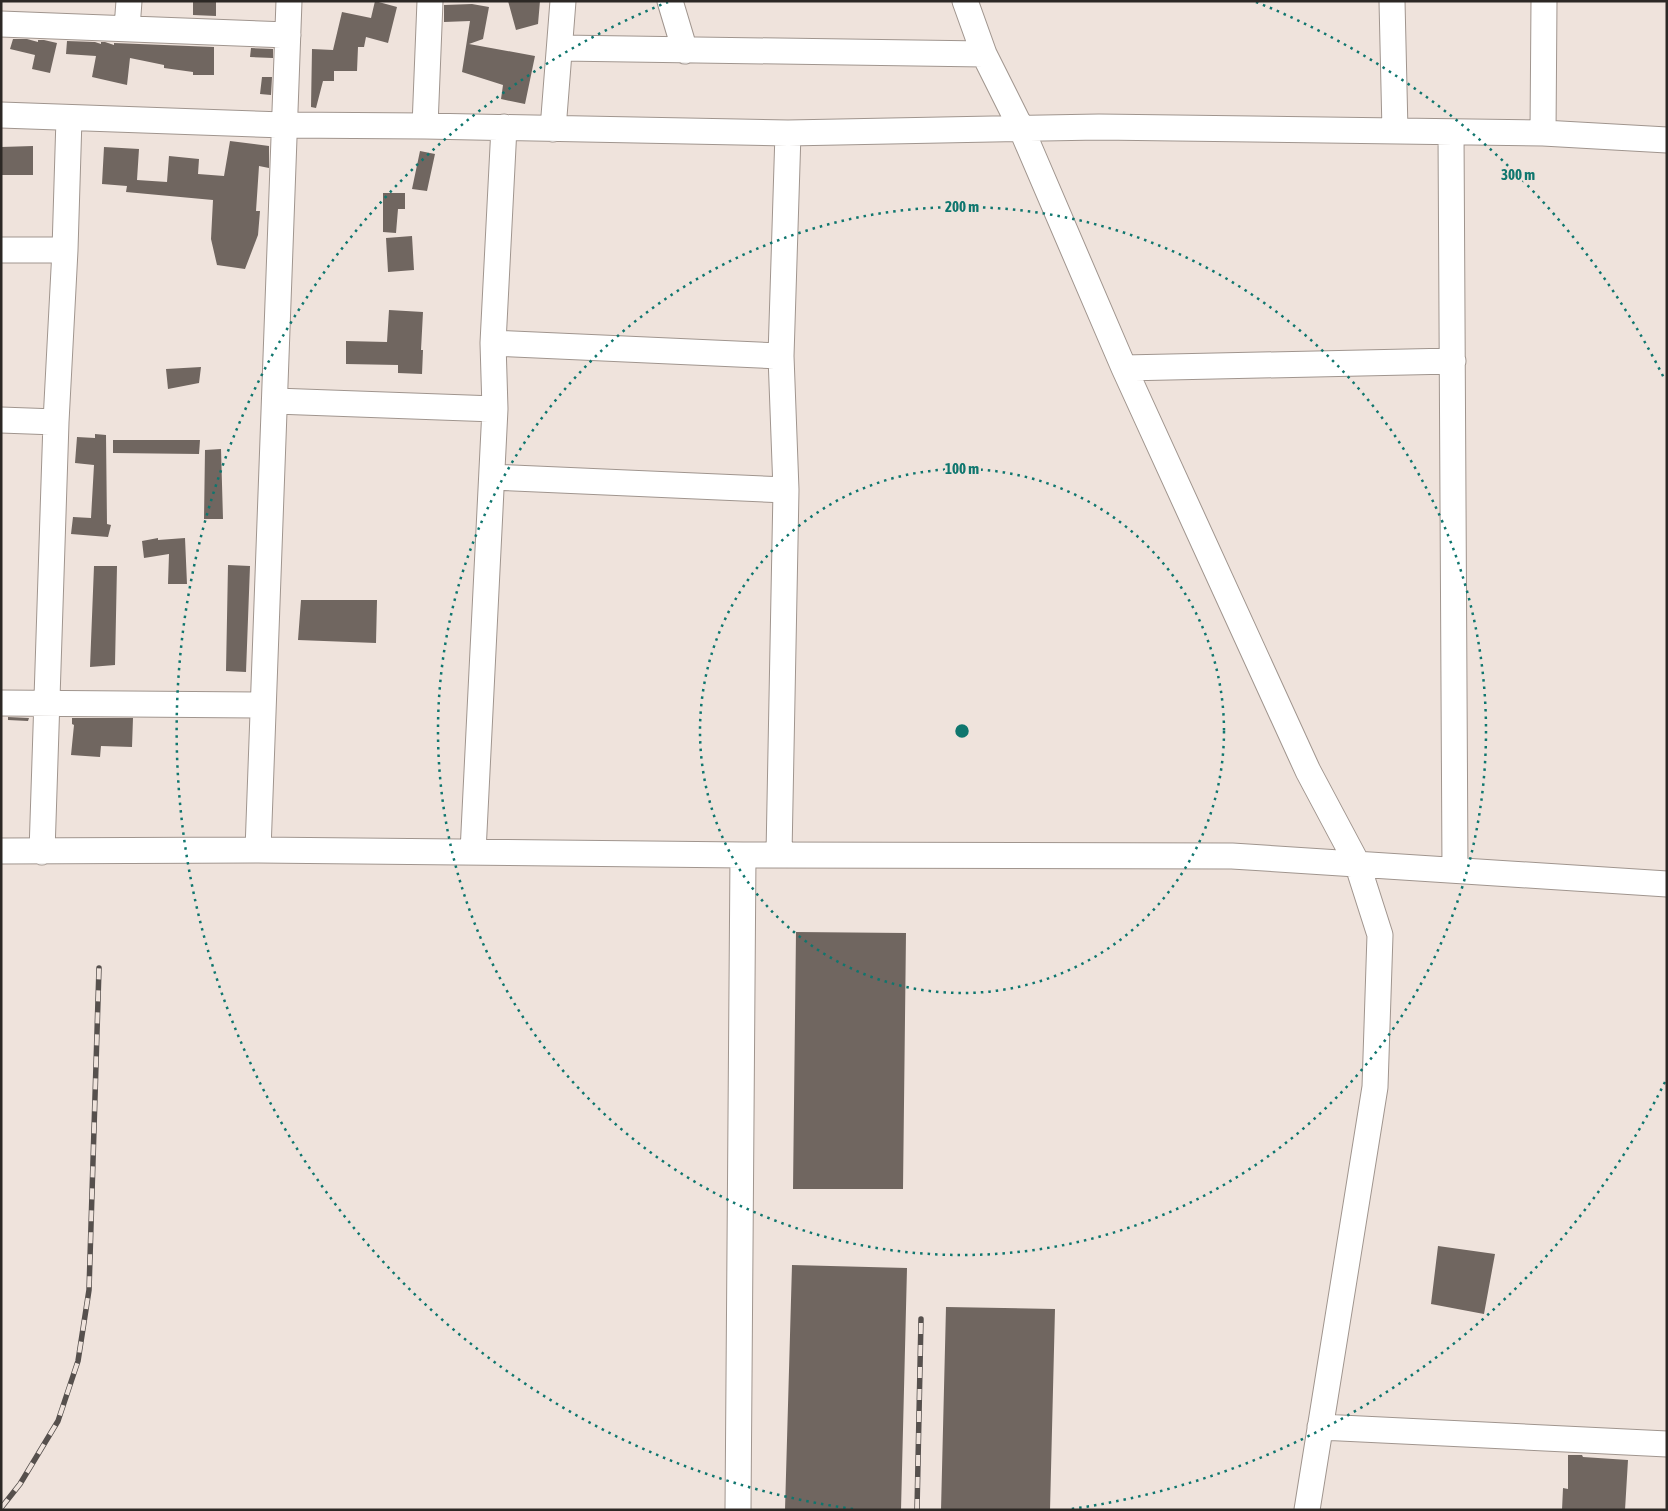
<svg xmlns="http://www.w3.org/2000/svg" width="1668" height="1511" font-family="'Asap Condensed',sans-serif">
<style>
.building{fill:#706660}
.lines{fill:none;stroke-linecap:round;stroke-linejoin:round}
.minor-casing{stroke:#a0958e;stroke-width:27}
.minor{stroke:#fff;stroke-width:25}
.rail-casing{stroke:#56504d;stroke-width:5.5}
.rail{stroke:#efe3dc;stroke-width:4;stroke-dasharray:11;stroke-linecap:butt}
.ring{fill:none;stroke:#0f766e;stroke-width:2.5;stroke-dasharray:2.5 5}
.centre{fill:#0f766e;stroke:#efe3dc;stroke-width:2.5}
.ring-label{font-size:15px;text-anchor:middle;font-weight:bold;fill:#0f766e;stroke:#efe3dc;stroke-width:5;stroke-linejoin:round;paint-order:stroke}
</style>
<rect width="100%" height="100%" fill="#efe3dc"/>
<path class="building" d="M193 1H216V16L193 15Z
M375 1 397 7 388 43 366 37 364 47H358L357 71H334V81H323L316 108 311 107 312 49 333 50 342 12 371 18Z
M508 1H540L538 24 516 30Z
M472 4 489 7 483 39 469 44 535 56 525 104 501 99 503 85 462 72 470 21 444 22V5Z
M13 39H27L38 42V40H44L57 43 50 73 32 69 35 55 10 49Z
M67 41 95 42 101 44V42H105L114 45V43L214 47V75H193V72L164 68V65L130 58 127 85 92 77 96 56 66 54Z
M251 48 273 49V58L250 57Z
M262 77H272L271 95 260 94Z
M230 141 269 146V168L259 166 256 211H260L258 235 245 269 217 265 211 239 213 200 126 192 127 186 102 184 104 147 139 149 137 180 167 182 169 156 199 159 198 174 224 176Z
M33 146V175H1V147Z
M420 151 435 154 427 191 412 189Z
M383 193H405V209H398L396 233 383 232Z
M412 236 414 270 388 272 386 238Z
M389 310 423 312 421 350H423L422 374 398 373V365L346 364V341L387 342Z
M201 367 199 383 168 389 166 369Z
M95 434 106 435 107 524 111 525 108 537 71 534 73 517 91 518 94 465 75 463 77 437 95 438Z
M113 440H200L199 454 113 453Z
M221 449 223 519H204L205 450Z
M158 538V540L185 538 187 584H168L169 554 144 558 142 541Z
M228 565 250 566 246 672 226 671Z
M94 566H117L115 665 90 667Z
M301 600H377L376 643 298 640Z
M8 717 29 718 28 721 8 720Z
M72 718H133L132 747 101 746 100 757 71 755 74 725 72 724Z
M796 932 906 933 903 1189H793Z
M1438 1246 1495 1254 1484 1314 1431 1304Z
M792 1265 907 1268 901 1510H785Z
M946 1307 1055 1309 1050 1510H941Z
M1568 1455H1582L1583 1457 1628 1460 1625 1510H1562L1563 1488 1568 1489Z"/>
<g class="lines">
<g class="minor-casing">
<path id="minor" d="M670 1 685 51
M965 1 984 54 1021 128 1124 368 1308 771 1357 863 1380 935 1375 1087 1307 1510
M1392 1 1395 131
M1 24 288 35
M127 28 129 1
M561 48 984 54
M1 115 284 125 425 126 788 133 1099 127 1543 133 1667 140
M425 126 430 1
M553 129 563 1
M1451 132 1455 870
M1543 133 1544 1
M1 250H65
M493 343 781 356
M1124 368 1453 361
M275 401 495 409
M1 420 56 422
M492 477 786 490
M1 703 263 705
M258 850 289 1
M1 851 258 850 743 855 1232 856 1667 884
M42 852 56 422 65 250 69 118
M473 852 495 409 493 343 504 127
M779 854 786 490 781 356 788 133
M1320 1427 1667 1444
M738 1510 743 855"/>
</g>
<use href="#minor" class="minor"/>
<g class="rail-casing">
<path id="rail" d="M1 1508 20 1484 58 1421 78 1361 89 1290 99 968
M917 1510 921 1319"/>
</g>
<use href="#rail" class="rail"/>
</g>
<g class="ring">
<circle cx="962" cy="731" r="262"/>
<circle cx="962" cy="731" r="524"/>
<path d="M1665 1082A786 786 0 0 1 1071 1509M853 1509A786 786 0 0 1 668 2M1256 2A786 786 0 0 1 1665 380"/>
</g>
<circle cx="962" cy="731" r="8" class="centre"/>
<g class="ring-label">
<text x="1518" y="180">300 m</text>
<text x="962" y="212">200 m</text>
<text x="962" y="474">100 m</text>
</g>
<rect width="1668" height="1511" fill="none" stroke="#2c2825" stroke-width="5"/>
</svg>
